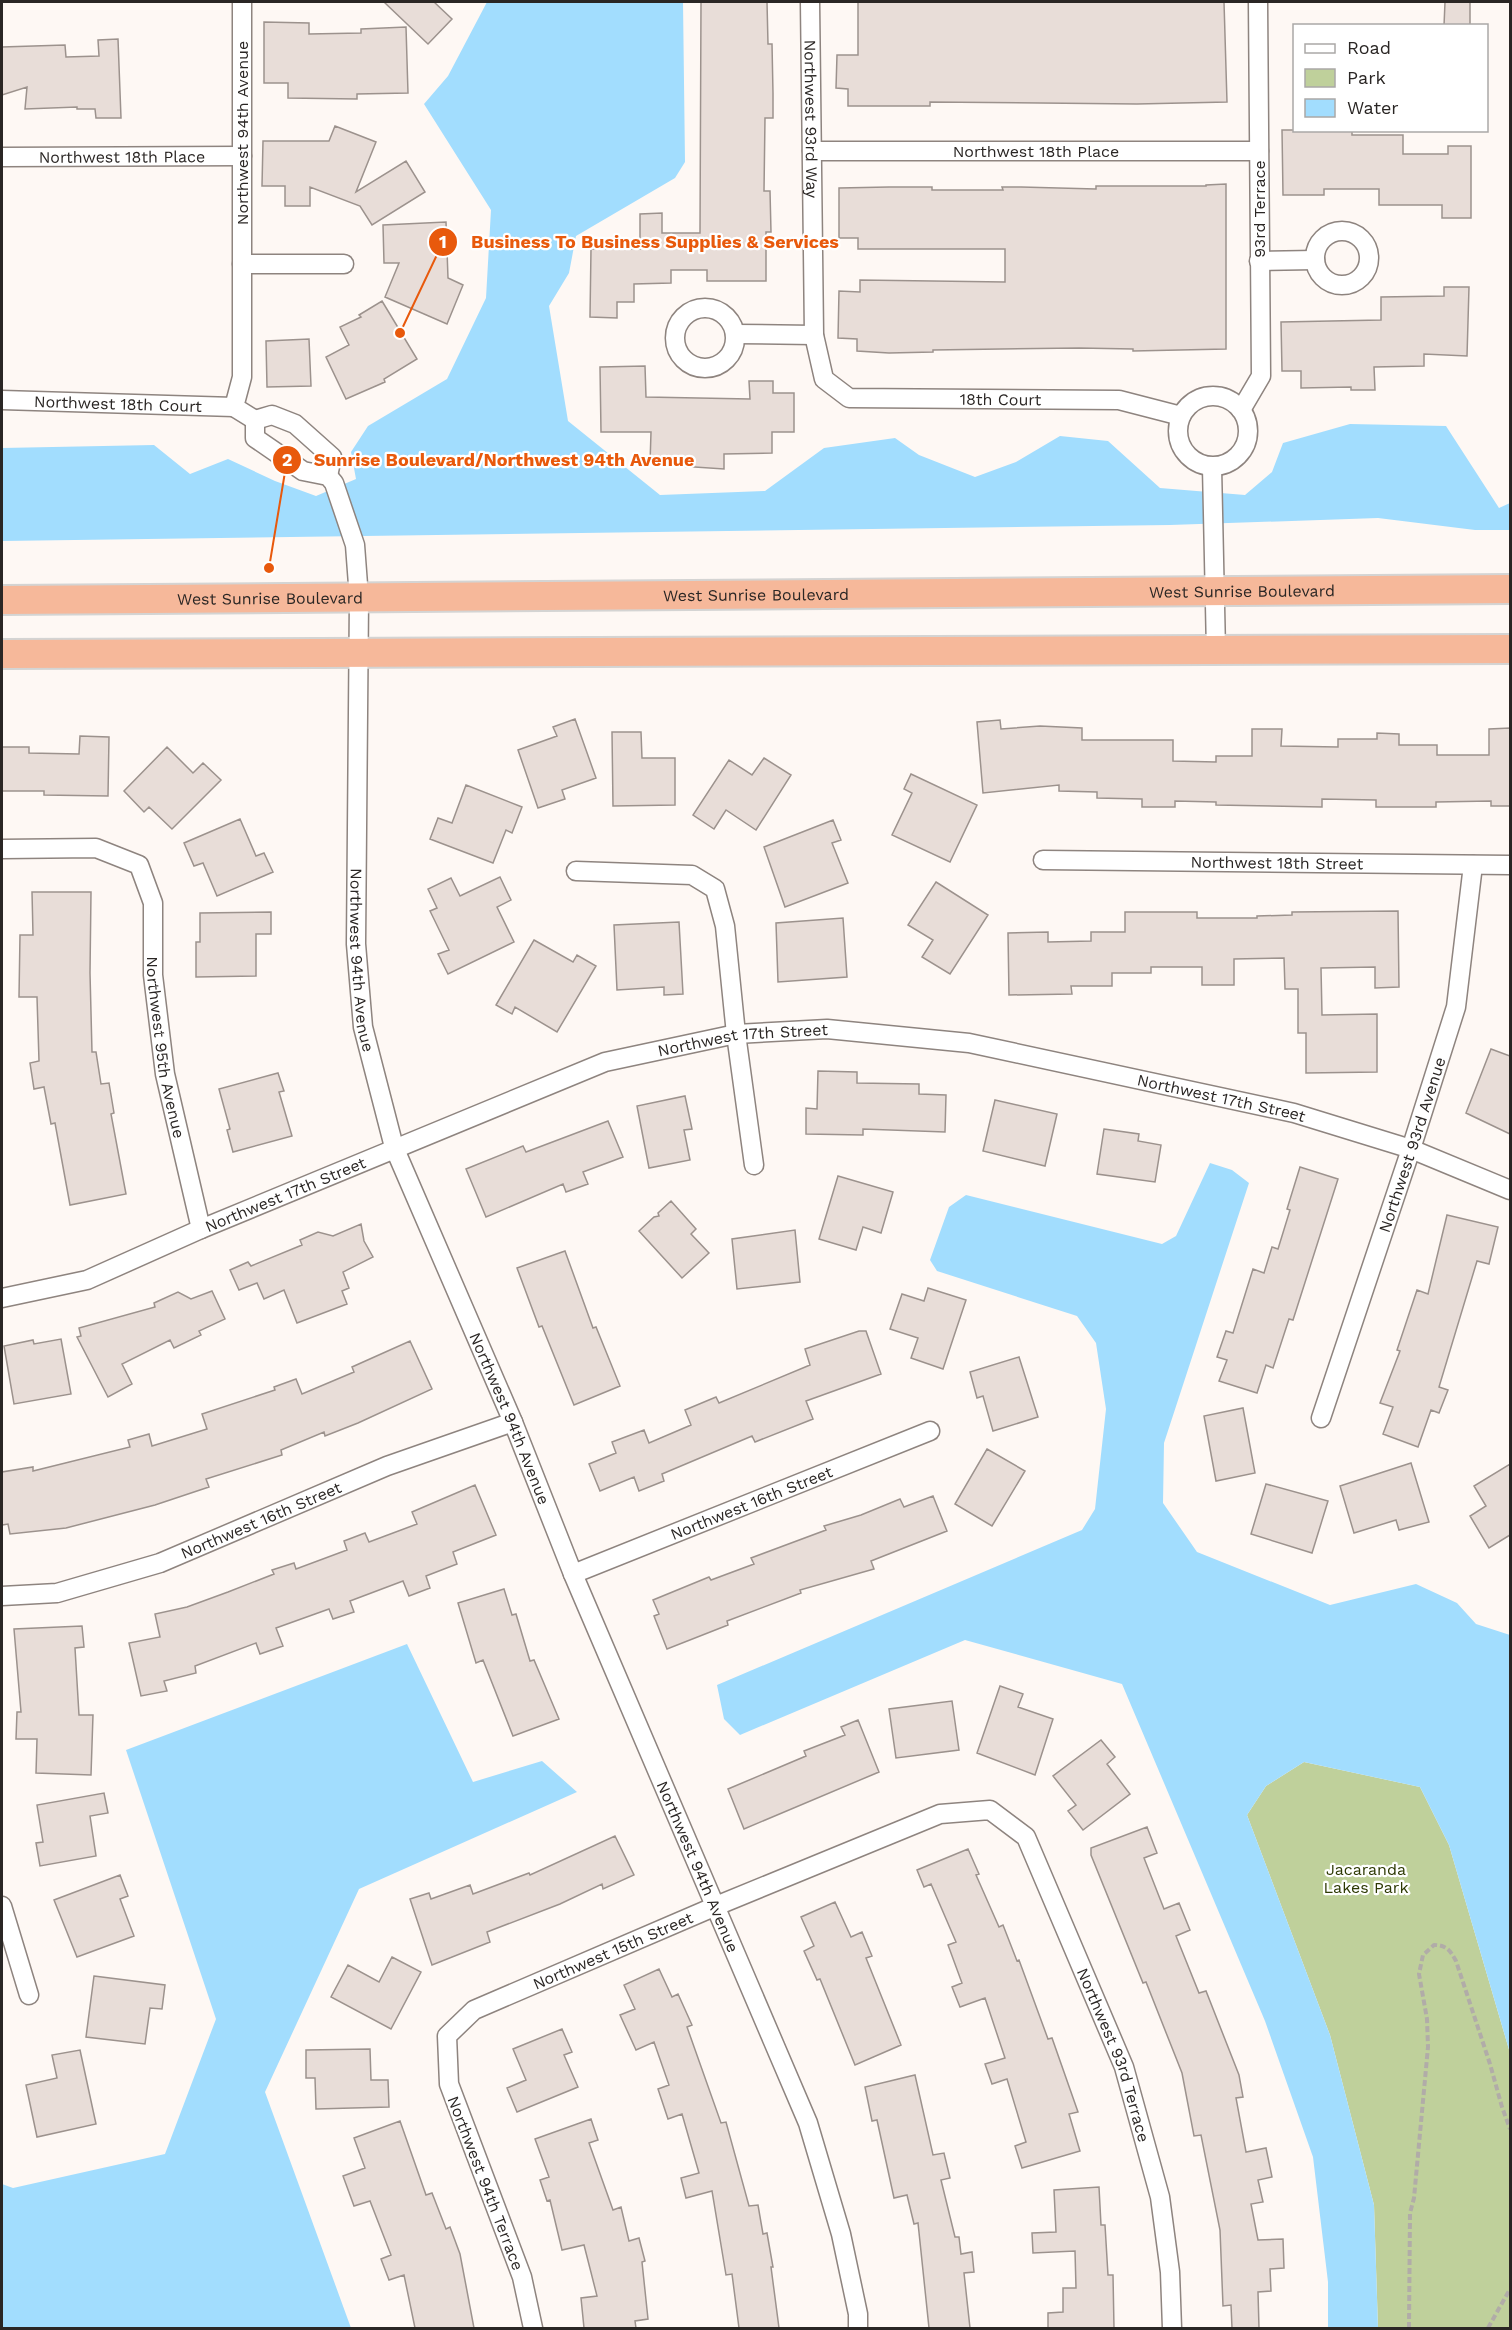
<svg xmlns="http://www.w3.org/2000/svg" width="1512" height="2330" font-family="'Work Sans',sans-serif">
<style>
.green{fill:#bfd09b}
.water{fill:#a2ddfe}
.building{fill:#e8ddd8;stroke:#9c928d;stroke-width:1.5}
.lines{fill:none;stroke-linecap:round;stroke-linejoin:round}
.minor-casing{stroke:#8e847f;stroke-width:21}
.trunk-casing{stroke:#d4d4d3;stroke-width:32}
.path{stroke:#b1aca8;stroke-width:4;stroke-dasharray:6 3;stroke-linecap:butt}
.minor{stroke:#fff;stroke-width:18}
.trunk{stroke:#f6b89a;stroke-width:28}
.labels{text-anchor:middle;stroke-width:4.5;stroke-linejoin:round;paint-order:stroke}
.street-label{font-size:16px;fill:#2a2624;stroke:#fff}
.park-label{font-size:16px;fill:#2d3903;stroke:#fff}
.leader{fill:none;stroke:#e8590c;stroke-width:2}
.callout-dot{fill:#e8590c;stroke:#fff;stroke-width:2}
.mark-label{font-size:18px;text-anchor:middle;font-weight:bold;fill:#fff}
.callout-label{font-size:18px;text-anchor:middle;font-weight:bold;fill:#e8590c;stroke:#fff;stroke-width:4.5;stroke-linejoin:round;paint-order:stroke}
</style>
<rect width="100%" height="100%" fill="#fef8f4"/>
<path class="green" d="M1304 1762 1420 1787 1449 1845 1510 2053V2328H1378L1374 2205 1330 2035 1247 1815 1266 1786Z"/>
<path class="water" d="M487 2H683L685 162 675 178 576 236 569 273 549 306 568 421 660 495 765 491 824 448 895 438 919 455 975 477 1016 462 1060 436 1108 441 1160 488 1245 495 1272 472 1283 443 1350 424 1446 426 1499 508 1510 503V530H1475L1378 518 1170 525 2 541V448L154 445 190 474 228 459 275 481 316 496 356 479 351 452 368 426 447 379 486 298 491 210 424 104 448 76Z
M1210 1163 1232 1170 1249 1183 1164 1443 1163 1503 1197 1552 1330 1605 1416 1584 1457 1603 1476 1624 1510 1635V2053L1449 1845 1420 1787 1304 1762 1266 1786 1247 1815 1330 2035 1374 2205 1378 2328H1328V2282L1313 2157 1265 2021 1122 1684 965 1640 740 1735 724 1719 717 1685 1082 1530 1095 1509 1106 1409 1096 1343 1077 1316 937 1271 930 1260 949 1207 966 1195 1162 1244 1176 1236Z
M407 1644 473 1782 542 1761 577 1792 359 1889 265 2092 351 2328H2V2184L13 2188 165 2154 216 2019 126 1750Z"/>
<path class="building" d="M384 2H434L452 19 428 44Z
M701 2H767L768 44H772L773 93V118H765L764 191H770L771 232H766V281H707V270H671V283L634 284V302H617V318L590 317 591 249H640V214L662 213V233H700Z
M858 2H1224L1227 102 1137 104 930 102V106H848V89L836 88 837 55H858Z
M1445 2H1470V26H1444Z
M264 22 309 23V34L361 33V29L406 27 408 93 357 94V99L288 98V83H264Z
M118 39 121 118H96L95 109H77V107L25 109 27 87 2 95V47L65 45 66 57 99 56 98 40Z
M335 126 376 142 356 192 406 161 425 192 372 225 360 206 310 187V206H285V186H262L263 141H329Z
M1282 130H1352V135H1403V154H1448V146H1471V218H1442V205H1379V189H1324V195H1283Z
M1226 184V349L1133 351V349L1079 348 933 350V352L889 353 857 351V339L838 338 839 291 860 292V280L1005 282V249H858V238H839V188L889 187H932V190H1003L1002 187H1021L1096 189V186H1206V185Z
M446 222 448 278 463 285 447 324 385 297 399 263H384L383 225Z
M1444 287H1469L1467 356 1424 354V366L1374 367 1375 390H1351V387L1301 388V371H1282L1281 322 1381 320V297L1444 296Z
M382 301 417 359 384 379 385 382 346 399 326 357 349 345 340 327 361 317 359 315Z
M309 339 311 386 267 387 266 341Z
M645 366 646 397 750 399 749 381H773V393H794V432H772V453L724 454V469L650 464 651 432H601L600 367Z
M575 719 596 778 562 790 565 799 538 808 518 750 557 736 553 727Z
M1000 720 1001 729 1040 726 1082 728V740H1173V761L1216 762V756H1252V729H1282L1281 746 1338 747V739H1377V733L1399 734V745H1437V755H1489V729L1510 728V806H1491V801L1436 802V807H1376V800L1322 799V807L1216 805V802L1175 801V807H1142V799L1097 798V792L1059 791V785L983 793 977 722Z
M612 732H641L642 758H675V805L613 806Z
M80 736 109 737 108 796 44 795V791H2V747H29V753L79 754Z
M167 747 193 773 203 763 221 780 172 829 149 807 144 812 124 791Z
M764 758 791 775 756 830 726 810 714 829 693 815 729 760 752 775Z
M911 774 977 805 950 862 892 835 912 793 904 789Z
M466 785 522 807 512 833 506 830 493 863 430 839 438 818 452 823Z
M240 819 256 856 264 853 273 872 217 896 203 863 194 866 184 843Z
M833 820 841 840 832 843 848 883 785 907 764 847Z
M500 877 511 900 497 907 514 942 448 974 438 954 449 950 430 911 437 908 428 889 451 878 460 896Z
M936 882 988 915 950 974 922 957 933 940 908 925Z
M32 892H91L90 973 92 1052H96L101 1084 109 1083 114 1113 111 1114 126 1194 70 1205 55 1123 51 1124 44 1087 34 1089 30 1063 39 1061 37 997H19L20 935H33Z
M1398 911 1399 987 1375 988V967L1321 968 1322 1015 1377 1014V1072L1306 1073V1033H1298V989H1285L1284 958 1234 959V985H1202V967H1151V973H1112V986H1071L1072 994 1009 995 1008 933 1048 932V942L1091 941V932H1125V912H1197V918H1257V916L1292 915V912Z
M271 912V934H256V976L196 977V942H200V913Z
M843 918 847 977 778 982 776 923Z
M679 922 683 994 664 995V987L617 990 614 925Z
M534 940 573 962 577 955 596 966 557 1032 515 1007 512 1014 496 1005Z
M1491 1049 1510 1056V1134L1466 1113Z
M818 1071 857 1072V1083L919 1084V1094L946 1095 945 1132 863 1129V1135L806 1134V1108L817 1109Z
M278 1073 284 1091 279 1092 292 1136 233 1152 227 1130 230 1129 219 1089Z
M685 1096 692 1129 684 1130 690 1160 649 1168 637 1106Z
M995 1100 1057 1114 1045 1166 983 1151Z
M608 1121 623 1157 583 1172 588 1184 566 1192 563 1184 486 1217 466 1169 523 1146 526 1152Z
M1104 1129 1139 1134 1138 1141 1161 1145 1155 1182 1097 1174Z
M1300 1167 1338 1179 1293 1320 1289 1319 1273 1368 1266 1365 1257 1393 1219 1381 1227 1360 1217 1357 1226 1331 1233 1333 1253 1269 1264 1273 1272 1247 1278 1249 1290 1210 1287 1209Z
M838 1176 893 1192 881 1233 863 1227 856 1250 819 1239Z
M671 1201 696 1229 691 1234 709 1253 682 1278 639 1231 654 1217 659 1216 658 1213Z
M1447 1215 1498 1227 1489 1264 1477 1261 1439 1387 1448 1390 1439 1413 1431 1410 1418 1447 1383 1434 1393 1407 1380 1403 1400 1351 1397 1350 1417 1290 1428 1294Z
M361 1224 364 1241 373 1257 343 1272 349 1288 342 1291 347 1304 297 1323 284 1290 264 1299 257 1283 239 1290 230 1270 248 1262 251 1266 302 1245 300 1240 318 1232 333 1236Z
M795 1230 800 1282 737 1289 732 1239Z
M565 1251 593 1328 596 1327 620 1386 574 1405 542 1326 539 1327 517 1268Z
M928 1288 966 1300 943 1369 911 1358 918 1338 890 1329 902 1294 924 1301Z
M212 1291 225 1319 199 1331 201 1335 174 1348 170 1340 122 1364 132 1384 108 1397 77 1337 81 1336 79 1328 155 1307 154 1303 178 1292 191 1299Z
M859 1331H866L881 1374 806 1401 813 1419 755 1442 752 1436 662 1474 664 1481 639 1491 634 1477 600 1491 589 1464 616 1453 612 1442 644 1430 649 1443 691 1425 685 1410 716 1397 719 1403 810 1365 805 1349Z
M61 1339 71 1394 14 1404 4 1346 33 1340 34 1344Z
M410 1341 432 1389 358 1423 325 1436 324 1432 281 1450 282 1455 206 1479 209 1487 155 1505 66 1528 10 1534 8 1524 2 1525V1472L33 1467V1471L130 1447 128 1440 149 1434 152 1446 207 1429 202 1414 275 1390 274 1387 296 1379 302 1394 354 1372 352 1367Z
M1019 1357 1038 1417 993 1431 983 1396 977 1398 970 1372Z
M1243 1408 1255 1473 1216 1481 1204 1416Z
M987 1449 1025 1471 992 1526 955 1504Z
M1411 1463 1429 1522 1399 1530 1396 1520 1354 1533 1340 1486Z
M1510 1464V1535L1489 1548 1470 1516 1486 1506 1474 1486Z
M1266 1484 1328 1501 1312 1553 1251 1534Z
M475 1485 496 1535 453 1552 457 1564 426 1576 430 1588 409 1596 403 1581 350 1601 354 1612 333 1619 329 1609 276 1628 283 1646 260 1654 256 1643 195 1666 196 1673 164 1681 167 1691 141 1696 129 1643 160 1637 155 1614 187 1607 228 1592 274 1574 272 1570 294 1563 296 1569 347 1550 344 1541 365 1533 369 1542 417 1524 412 1512Z
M933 1496 947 1531 871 1561 874 1569 800 1590 801 1593 727 1621 728 1625 667 1649 654 1616 659 1614 653 1600 709 1577 711 1580 754 1564 751 1558 826 1530 824 1526 861 1515 900 1499 904 1507Z
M504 1589 512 1615 516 1614 530 1661 534 1660 559 1719 513 1736 483 1660 476 1663 458 1603Z
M82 1626 84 1647 75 1648 79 1715H93L91 1775 36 1773 37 1739H16L17 1712H21L14 1629Z
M1000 1686 1023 1694 1018 1707 1053 1719 1035 1775 977 1753Z
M952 1701 959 1750 896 1758 889 1709Z
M858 1720 879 1772 744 1829 728 1789 806 1756 804 1751 845 1735 841 1727Z
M1101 1740 1115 1757 1107 1764 1130 1794 1083 1830 1068 1811 1076 1805 1053 1776Z
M104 1793 108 1813 90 1816 96 1856 40 1866 36 1843 43 1842 37 1805Z
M1147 1827 1157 1853 1144 1858 1164 1909 1179 1903 1190 1930 1176 1936 1199 1993 1206 1991 1239 2075 1243 2097 1236 2098 1246 2152 1266 2148 1272 2177 1258 2180 1263 2202 1251 2204 1258 2240 1283 2239 1284 2268 1270 2269 1271 2291 1258 2292 1259 2328H1232L1231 2305 1223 2306 1220 2230 1201 2135 1194 2136 1182 2073 1146 1982 1143 1983 1091 1855V1848Z
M615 1836 634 1875 603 1889 602 1884 560 1904 487 1932 490 1942 432 1965 410 1899 429 1893 431 1899 470 1885 473 1894 529 1873 530 1875Z
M968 1849 979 1874 976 1875 999 1927 1003 1925 1017 1961 1019 1960 1048 2039 1052 2038 1078 2112 1069 2114 1080 2151 1022 2168 1015 2146 1026 2142 1007 2079 992 2084 985 2064 1005 2058 985 1998 960 2007 952 1987 962 1983 948 1945 956 1942 931 1884 924 1887 917 1870Z
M120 1875 128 1896 120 1899 134 1936 77 1957 54 1900Z
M835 1902 851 1937 862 1932 872 1956 866 1958 901 2045 855 2065 820 1979 817 1980 804 1951 814 1946 801 1917Z
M392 1957 421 1972 391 2029 331 1997 348 1965 379 1982Z
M659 1969 672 1997 678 1994 692 2025 687 2027 721 2123 726 2122 749 2206 758 2205 763 2234 767 2233 773 2267H771L779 2328H739L732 2274 726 2275 712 2191 686 2198 681 2178 699 2173 682 2114 668 2119 658 2089 669 2085 654 2042 636 2050 620 2015 635 2009 624 1985Z
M94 1976 165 1985 162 2009 150 2008 145 2044 86 2037Z
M562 2029 572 2052 564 2055 578 2087 517 2112 507 2088 526 2080 513 2049Z
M370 2049 371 2080H388L389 2107 316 2109 315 2078H306V2050Z
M80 2050 96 2124 37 2137 26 2085 57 2078 52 2055Z
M915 2075 933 2155 944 2153 950 2178 941 2180 955 2237H959L961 2254 972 2252 974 2272 964 2273 970 2328H929L918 2223 914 2224 907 2195 894 2198 877 2120 872 2121 865 2087Z
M591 2119 598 2140 589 2143 613 2210 621 2207 629 2241 639 2238 645 2261 642 2262 648 2319 635 2321 636 2328H584L581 2298 597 2296 584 2245 562 2250 550 2200 547 2201 540 2180 549 2177 535 2139Z
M400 2121 426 2195 432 2193 446 2229 450 2227 460 2254 474 2328H415L404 2275 389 2280 381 2259 391 2255 370 2201 354 2206 343 2176 365 2168 354 2138Z
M1099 2187 1101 2225H1105L1108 2275H1113L1114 2328H1048V2313L1063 2312V2288H1076L1075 2251 1033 2253 1032 2233 1056 2232 1054 2190Z"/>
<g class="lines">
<g class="minor-casing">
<g id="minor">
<path d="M242 2V377L234 407 255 420"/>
<path id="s1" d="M810 2 814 335 824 379 849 398 1119 400 1181 416"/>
<path id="s2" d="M812 151H1259"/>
<path id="s3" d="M2 157 242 156"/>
<circle cx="1342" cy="258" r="27"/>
<path d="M1259 261 1315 260"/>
<path d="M242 264H344"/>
<circle cx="705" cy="338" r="30"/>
<path d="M735 334 814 335"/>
<circle cx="1213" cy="431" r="35"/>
<path id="s4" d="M2 400 234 407"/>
<path d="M1241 410 1261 376 1258 2"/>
<path id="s5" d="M255 420V438L303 471 328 476 334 483 355 545 359 598 356 944 363 1027 394 1147 513 1422 573 1574 808 2123 841 2234 858 2314V2328"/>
<path d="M255 420 272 415 295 424 332 457 328 476"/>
<path d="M1212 467 1216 651"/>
<path id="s6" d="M2 849 96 848 139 865 153 903V975L165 1074 201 1229"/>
<path id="s7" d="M1043 860 1510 865"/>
<path d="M576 871 692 875 715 889 725 926 736 1034 754 1165"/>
<path id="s8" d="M2 1298 87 1280 201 1229 605 1062 736 1034 827 1029 969 1043 1294 1113 1411 1149 1510 1190"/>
<path id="s9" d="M1321 1418 1411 1149 1456 1007 1473 865"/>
<path id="s10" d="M573 1574 930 1431"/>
<path id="s11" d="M2 1596 57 1593 160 1563 387 1466 513 1422"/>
<path d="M2 1906 29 1995"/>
<path id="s12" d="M533 2328 522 2277 449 2084 447 2036 474 2010 716 1906 940 1814 990 1810 1026 1837 1124 2067 1160 2197 1170 2272 1172 2328"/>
</g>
</g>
<g class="trunk-casing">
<g id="trunk">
<path id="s13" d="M2 600 1510 589"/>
<path d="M2 654 1510 649"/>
</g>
</g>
<path class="path" d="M1409 2328 1410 2213 1414 2198 1428 2047 1427 2019 1419 1974 1423 1955 1434 1945C1446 1945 1450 1950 1456 1961L1490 2064 1502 2107 1510 2129
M1488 2328 1510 2289"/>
<use href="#minor" class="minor"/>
<use href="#trunk" class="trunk"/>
</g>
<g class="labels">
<g class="street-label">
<text dy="6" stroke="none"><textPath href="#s1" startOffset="117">Northwest 93rd Way</textPath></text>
<text transform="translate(242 133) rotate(-90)" y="6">Northwest 94th Avenue</text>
<text dy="6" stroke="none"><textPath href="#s2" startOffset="224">Northwest 18th Place</textPath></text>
<text dy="6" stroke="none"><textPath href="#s3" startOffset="120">Northwest 18th Place</textPath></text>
<text transform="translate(1259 209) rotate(-90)" y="6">93rd Terrace</text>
<text dy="6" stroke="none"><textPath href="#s1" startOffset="561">18th Court</textPath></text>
<text dy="6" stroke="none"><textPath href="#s4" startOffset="116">Northwest 18th Court</textPath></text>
<text dy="6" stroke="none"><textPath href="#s13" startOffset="1240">West Sunrise Boulevard</textPath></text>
<text dy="6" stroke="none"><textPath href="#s13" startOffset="754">West Sunrise Boulevard</textPath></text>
<text dy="6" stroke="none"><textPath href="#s13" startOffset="268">West Sunrise Boulevard</textPath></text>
<text dy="6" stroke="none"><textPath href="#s7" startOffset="234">Northwest 18th Street</textPath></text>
<text dy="6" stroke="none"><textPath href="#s5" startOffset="592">Northwest 94th Avenue</textPath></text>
<text dy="6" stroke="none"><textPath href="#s8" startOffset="789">Northwest 17th Street</textPath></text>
<text dy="6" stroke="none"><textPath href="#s6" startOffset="326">Northwest 95th Avenue</textPath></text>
<text dy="6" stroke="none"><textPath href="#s8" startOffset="1275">Northwest 17th Street</textPath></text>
<text dy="6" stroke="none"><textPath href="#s9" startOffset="288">Northwest 93rd Avenue</textPath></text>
<text dy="6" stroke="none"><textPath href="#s8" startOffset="303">Northwest 17th Street</textPath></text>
<text dy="6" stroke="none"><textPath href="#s5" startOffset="1078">Northwest 94th Avenue</textPath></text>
<text dy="6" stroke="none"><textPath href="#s10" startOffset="192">Northwest 16th Street</textPath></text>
<text dy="6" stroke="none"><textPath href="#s11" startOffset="272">Northwest 16th Street</textPath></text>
<text dy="6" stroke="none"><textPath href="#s5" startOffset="1564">Northwest 94th Avenue</textPath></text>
<text dy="6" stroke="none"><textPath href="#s12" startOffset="495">Northwest 15th Street</textPath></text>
<text dy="6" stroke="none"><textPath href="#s12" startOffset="1180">Northwest 93rd Terrace</textPath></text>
<text transform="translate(486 2183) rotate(69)" y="6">Northwest 94th Terrace</text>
</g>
<g class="park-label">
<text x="1366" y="1875">Jacaranda<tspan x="1366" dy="18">Lakes Park</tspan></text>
</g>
</g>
<path class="leader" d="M400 333L443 242M269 568L287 460"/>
<g class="callout-dot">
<circle cx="400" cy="333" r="6"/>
<circle cx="269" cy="568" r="6"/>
<circle cx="443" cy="242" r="15"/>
<circle cx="287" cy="460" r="15"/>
</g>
<g class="mark-label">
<text x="443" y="248">1</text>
<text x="287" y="466">2</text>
</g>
<g class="callout-label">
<text x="655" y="248">Business To Business Supplies &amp; Services</text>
<text x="504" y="466">Sunrise Boulevard/Northwest 94th Avenue</text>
</g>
<rect width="1512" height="2330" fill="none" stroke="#2a2624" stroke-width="6"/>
<rect x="1293" y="24" width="195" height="108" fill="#ffffff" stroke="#aaa8a7" stroke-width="1.5"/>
<rect x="1305" y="44" width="30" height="9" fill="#ffffff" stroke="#aaa8a7" stroke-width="1.5"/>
<text x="1347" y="54" font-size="18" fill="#2a2624">Road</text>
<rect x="1305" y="69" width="30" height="18" fill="#bfd09b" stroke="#aaa8a7" stroke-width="1.5"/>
<text x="1347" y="84" font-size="18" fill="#2a2624">Park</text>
<rect x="1305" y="99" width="30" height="18" fill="#a2ddfe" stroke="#aaa8a7" stroke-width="1.5"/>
<text x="1347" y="114" font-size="18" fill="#2a2624">Water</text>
</svg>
